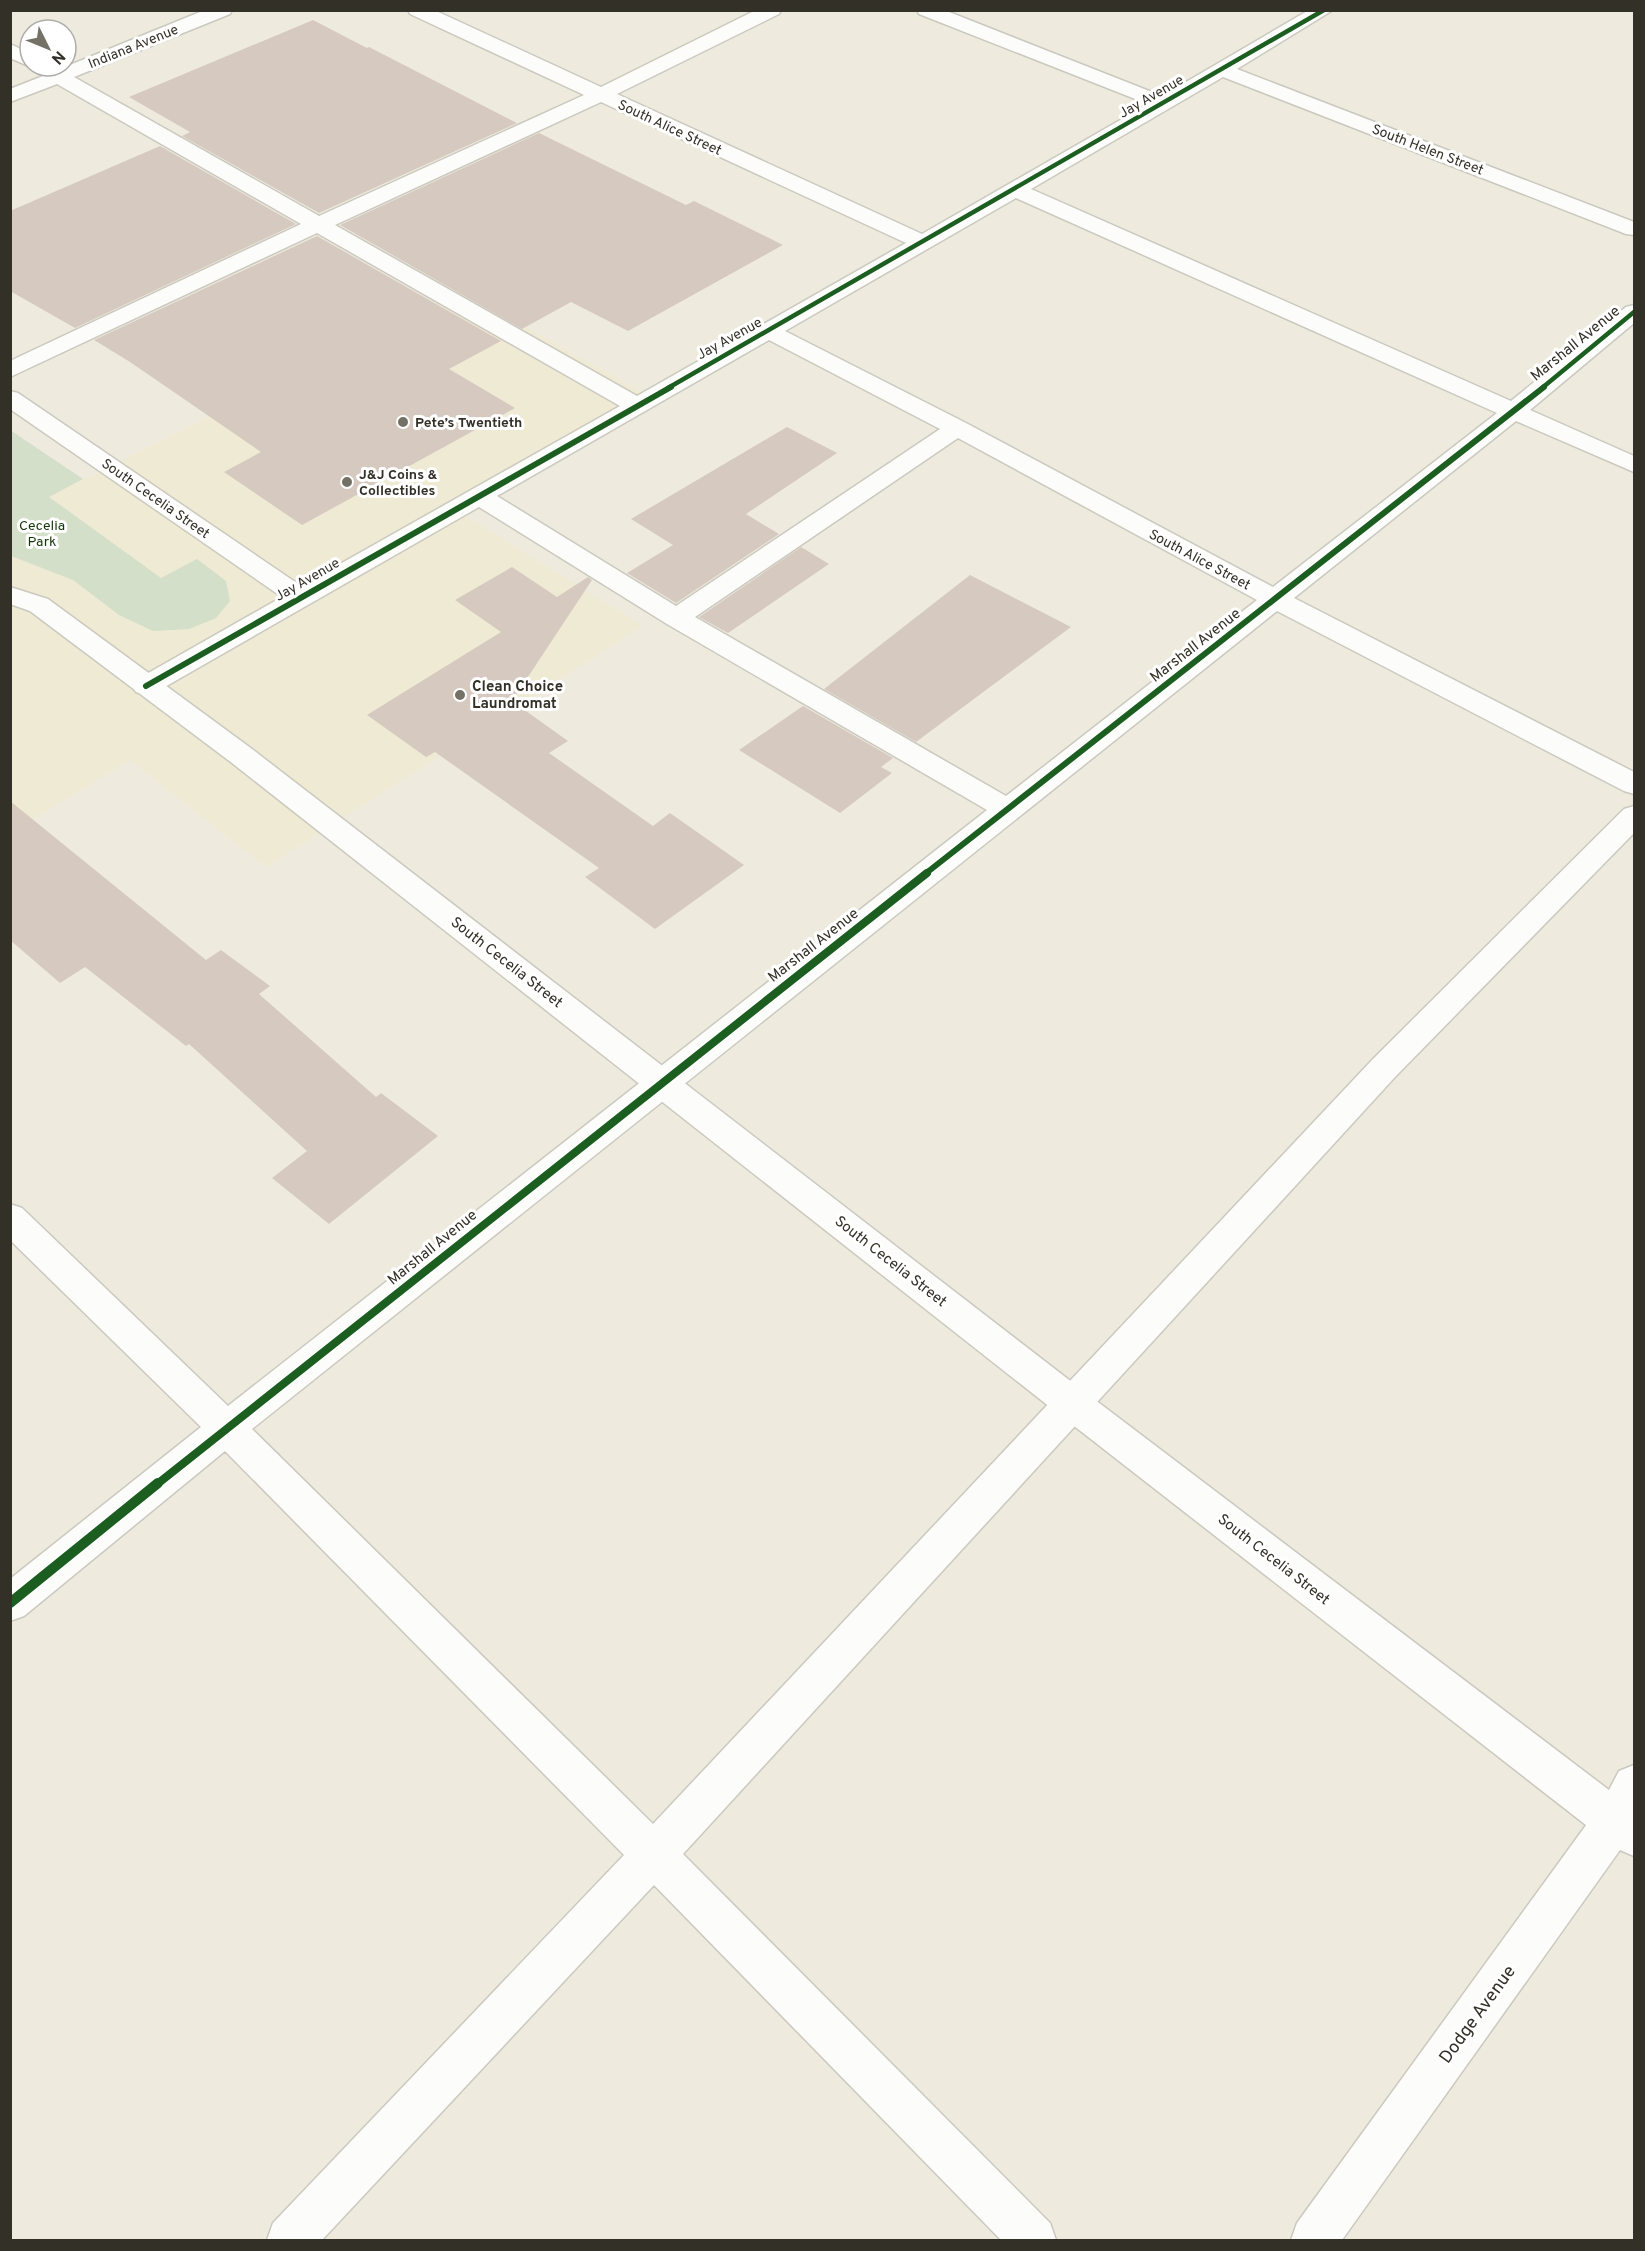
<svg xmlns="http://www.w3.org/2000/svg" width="1645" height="2251" font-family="Overpass,sans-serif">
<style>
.built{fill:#efead3}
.green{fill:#d3dfc8}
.building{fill:#d6c9c0}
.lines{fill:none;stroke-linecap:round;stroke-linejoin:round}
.minor-casing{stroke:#cbc9bf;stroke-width:3}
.major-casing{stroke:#cbc9bf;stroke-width:3}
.minor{fill:#fcfcfa;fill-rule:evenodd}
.major{fill:#fcfcfa;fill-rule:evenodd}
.cycleway-far3-casing{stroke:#fff;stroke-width:7}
.cycleway-far2-casing{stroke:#fff;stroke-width:9}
.cycleway-far1-casing{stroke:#fff;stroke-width:11}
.cycleway-casing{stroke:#fff;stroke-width:14}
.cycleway-far3{stroke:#1b5e20;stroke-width:4.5}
.cycleway-far2{stroke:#1b5e20;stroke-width:6}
.cycleway-far1{stroke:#1b5e20;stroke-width:8}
.cycleway{stroke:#1b5e20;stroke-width:10}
.poi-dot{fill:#747167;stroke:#fff;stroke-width:2}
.labels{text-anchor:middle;stroke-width:6;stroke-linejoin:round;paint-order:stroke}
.far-street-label{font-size:14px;fill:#323027;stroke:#fff}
.far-poi-label{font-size:14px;font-weight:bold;fill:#323027;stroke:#fff;text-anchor:start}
.far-park-label{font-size:14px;fill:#133507;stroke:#fff}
.street-label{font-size:15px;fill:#323027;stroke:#fff}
.poi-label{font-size:15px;font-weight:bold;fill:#323027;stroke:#fff;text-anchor:start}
.near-street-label{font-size:18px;fill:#323027;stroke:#fff}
</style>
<rect width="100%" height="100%" fill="#eeebde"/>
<path class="built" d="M460 290 660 403 464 515 642 626 266 867 130 760 11 832V556L73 580 119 615 161 579 49 497Z"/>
<path class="green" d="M10 430 83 479 49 497 161 578 197 559 226 581 230 601 216 618 189 629 153 631 119 615 73 580 11 556Z"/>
<path class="building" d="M313 20 367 48 369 47 517 123 319 213 182 136 190 132 129 97Z
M539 133 686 205 694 201 783 245 628 331 571 302 522 329 340 225Z
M160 146 296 224 75 328 10 291V211Z
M317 236 501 341 449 369 515 408 302 525 224 472 261 452 130 362 94 340Z
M787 427 837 453 746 514 779 534 676 603 627 573 673 545 631 519Z
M801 547 829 564 728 633 699 617Z
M512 567 557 597 588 577 592 580 512 701 568 741 549 753 653 826 670 813 744 865 655 929 585 877 599 868 435 752 426 757 367 715 501 632 455 600Z
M970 575 1071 627 916 742 824 689Z
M803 706 893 758 881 767 892 773 840 813 739 750Z
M10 801 206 960 221 950 270 986 259 994 376 1097 381 1093 438 1136 329 1224 272 1178 307 1151 189 1044 186 1046 85 967 60 983 10 940Z"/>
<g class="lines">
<g class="minor-casing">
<path id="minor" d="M205 10H232L230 14 74 77 319 216 584 95 410 14 408 10H434L601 87 756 10H781L779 14 617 94 922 234 1148 104 919 14 917 10H944L1162 96 1309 10H1333L1237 69 1634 222V235L1626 234 1223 77 1031 189 1511 401 1626 307 1634 305V323L1530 410 1634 456V472L1516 421 1294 598 1634 772V794L1624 791 1277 611 252 1429 653 1824 1373 1059 1624 809 1634 806V833L1395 1077 683 1854 1050 2223 1056 2240H1001L654 1885 322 2240H267L273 2223 624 1855 225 1451 24 1616 10 1621V1579L201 1427 10 1240V1204L22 1208 228 1406 987 810 667 624 479 507 156 692 146 695 136 692 132 686 136 680 282 597 10 409V391L18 393 301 586 620 406 317 233 10 377V361L301 224 57 84 10 102V89L43 76 31 67 10 58V44L30 53V66H54L60 69ZM601 102 906 243 637 396 335 225ZM1016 198 1497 413 1273 587 966 423 785 331ZM769 340 940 429 676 606 497 496ZM958 438 1257 600 1006 796 695 617Z
M1615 1800 1634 1810V1856L1620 1850 1342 2240H1291L1297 2223 1600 1806Z"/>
</g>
<g class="major-casing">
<path id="major" d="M10 587 48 599 252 749 1086 1393 1609 1790 1619 1771 1634 1765V1827L1630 1836 1615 1842 1600 1836 1060 1415 232 763 30 611 10 604Z"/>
</g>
<use href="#minor" class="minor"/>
<use href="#major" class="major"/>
<g class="cycleway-far3-casing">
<path id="cycleway-far3" d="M668 388 1324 10
M1542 388 1634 312"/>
</g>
<g class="cycleway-far2-casing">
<path id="cycleway-far2" d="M146 686 671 387
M925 874 1544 387"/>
</g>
<g class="cycleway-far1-casing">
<path id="cycleway-far1" d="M156 1485 927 873"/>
</g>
<g class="cycleway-casing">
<path id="cycleway" d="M10 1603 158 1483"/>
</g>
<use href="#cycleway-far3" class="cycleway-far3"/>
<use href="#cycleway-far2" class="cycleway-far2"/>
<use href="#cycleway-far1" class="cycleway-far1"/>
<use href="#cycleway" class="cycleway"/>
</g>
<g class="poi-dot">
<circle cx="403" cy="422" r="6"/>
<circle cx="347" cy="482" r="6"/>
<circle cx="460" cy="695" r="6"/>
</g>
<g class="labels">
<g class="far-street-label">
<text transform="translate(133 46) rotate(-22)" y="5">Indiana Avenue</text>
<text transform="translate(1151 96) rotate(-30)" y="5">Jay Avenue</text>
<text transform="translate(670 127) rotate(25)" y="5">South Alice Street</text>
<text transform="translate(1428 149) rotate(21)" y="5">South Helen Street</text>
<text transform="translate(729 338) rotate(-29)" y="5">Jay Avenue</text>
<text transform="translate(156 498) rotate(35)" y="5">South Cecelia Street</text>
<text transform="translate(1200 559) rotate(28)" y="5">South Alice Street</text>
<text transform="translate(307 579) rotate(-30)" y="5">Jay Avenue</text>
</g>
<g class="far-poi-label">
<text x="415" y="427">Pete’s Twentieth</text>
<text x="359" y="479">J&amp;J Coins &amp;<tspan x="359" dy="16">Collectibles</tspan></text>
</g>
<g class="far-park-label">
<text x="42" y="530">Cecelia<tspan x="42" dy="16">Park</tspan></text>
</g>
<g class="street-label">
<text transform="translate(1575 343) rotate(-39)" y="5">Marshall Avenue</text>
<text transform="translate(1195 645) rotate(-38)" y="5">Marshall Avenue</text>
<text transform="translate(813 945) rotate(-38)" y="5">Marshall Avenue</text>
<text transform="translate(507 962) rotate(38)" y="5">South Cecelia Street</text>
<text transform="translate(432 1247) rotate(-39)" y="5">Marshall Avenue</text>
<text transform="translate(891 1261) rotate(38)" y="5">South Cecelia Street</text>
<text transform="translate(1274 1559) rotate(38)" y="5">South Cecelia Street</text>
</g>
<g class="poi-label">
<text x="472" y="691">Clean Choice<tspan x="472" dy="17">Laundromat</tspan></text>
</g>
<g class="near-street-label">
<text transform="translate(1477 2014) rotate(-54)" y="6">Dodge Avenue</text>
</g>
</g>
<rect width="1645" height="2251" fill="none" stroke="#323027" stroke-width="24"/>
<g transform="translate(48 48) rotate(133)"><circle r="28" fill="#ffffff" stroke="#adaca9" stroke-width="1.5"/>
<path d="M0-4.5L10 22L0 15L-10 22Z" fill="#747167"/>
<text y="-9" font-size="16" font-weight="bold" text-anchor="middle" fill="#323027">N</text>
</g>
</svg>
